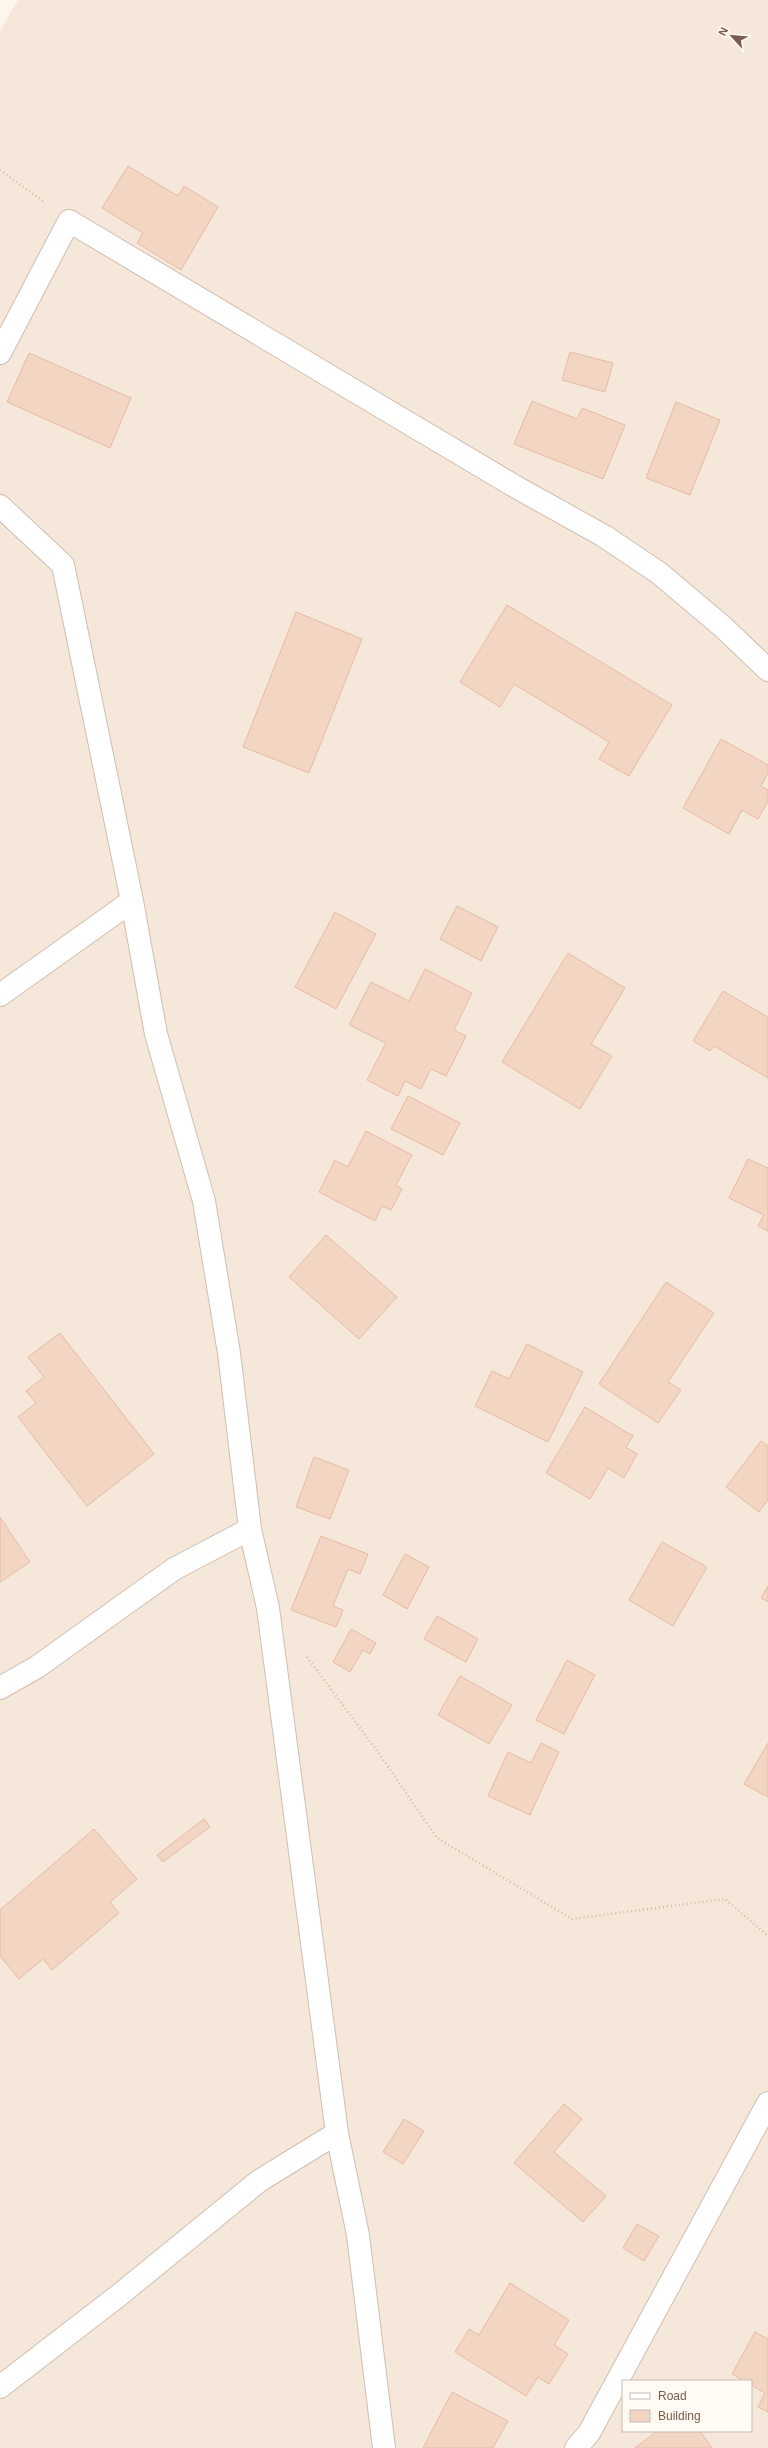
<svg xmlns="http://www.w3.org/2000/svg" width="768" height="2448" font-family="Arial,sans-serif">
<style>
.residential{fill:#f5e8da;fill-rule:evenodd}
.building{fill:#f3d5c3;stroke:#e6bba3}
.lines{fill:none;stroke-linecap:round;stroke-linejoin:round}
.minor-casing{stroke:#d1beb0;stroke-width:24}
.path{stroke:#d9b8a5;stroke-width:2.5;stroke-dasharray:1 3;stroke-linecap:butt}
.minor{stroke:#fff;stroke-width:22}
</style>
<rect width="100%" height="100%" fill="#fdf6ec"/>
<path class="residential" d="M18 0H768V2448H0V31ZM623 2381H751V2431H623Z"/>
<path class="building" d="M128 166 178 196 184 186 218 207 181 270 137 243 143 233 102 208Z
M570 352 613 363 605 392 562 380Z
M29 353 131 398 110 448 7 402Z
M532 401 577 419 582 408 625 425 603 479 514 444Z
M676 402 720 420 690 495 646 478Z
M507 605 672 705 629 776 599 759 609 742 514 684 500 707 460 682Z
M296 612 362 639 309 773 243 747Z
M721 739 768 765V773L761 786 768 790V801L758 819 742 810 729 834 683 808Z
M457 906 498 927 481 961 440 939Z
M335 912 376 934 336 1009 295 987Z
M568 953 625 988 591 1044 612 1056 580 1109 502 1062Z
M425 969 472 993 454 1030 466 1036 446 1076 431 1069 421 1089 405 1081 398 1096 367 1080 386 1043 349 1025 371 982 409 1001Z
M723 991 768 1017V1078L714 1046 710 1051 693 1041Z
M408 1096 460 1123 443 1155 391 1129Z
M366 1131 412 1155 396 1185 402 1189 391 1210 382 1206 375 1221 319 1192 335 1160 348 1167Z
M748 1159 768 1168V1231L758 1226 764 1215 729 1198Z
M326 1235 397 1297 359 1339 289 1277Z
M666 1282 714 1313 668 1382 681 1390 658 1423 599 1384Z
M60 1333 154 1454 87 1506 18 1417 36 1403 26 1391 44 1377 28 1357Z
M527 1344 583 1372 548 1442 475 1406 492 1371 509 1379Z
M585 1407 633 1436 626 1447 637 1454 624 1478 608 1468 590 1499 546 1473Z
M761 1441 768 1446V1500L759 1512 726 1487Z
M314 1457 349 1470 330 1519 296 1507Z
M0 1517 30 1562 0 1582Z
M321 1536 368 1554 360 1574 348 1569 333 1606 343 1610 336 1627 291 1610Z
M662 1542 707 1567 673 1626 629 1600Z
M405 1554 429 1567 407 1609 383 1595Z
M768 1586V1602L761 1598Z
M437 1616 478 1639 466 1662 424 1639Z
M351 1629 376 1643 370 1654 363 1650 350 1672 333 1662Z
M567 1660 595 1675 564 1734 536 1720Z
M460 1676 512 1705 489 1744 438 1715Z
M541 1743 559 1752 530 1815 488 1796 508 1752 531 1763Z
M768 1743V1797L744 1784Z
M204 1819 210 1827 163 1862 157 1855Z
M94 1829 137 1879 110 1902 119 1913 52 1970 43 1959 19 1979 0 1956V1910Z
M564 2104 582 2119 554 2152 606 2196 583 2222 514 2163Z
M404 2119 424 2131 403 2164 383 2152Z
M637 2224 659 2236 644 2261 623 2248Z
M510 2283 569 2320 554 2345 568 2354 549 2384 538 2377 526 2396 455 2352 469 2329 479 2335Z
M755 2332 768 2339V2412L758 2407 765 2393 751 2385V2381H744L732 2374Z
M452 2392 508 2421 493 2448H423Z
M657 2431H700L712 2448H635Z"/>
<g class="lines">
<g class="minor-casing">
<path id="minor" d="M0 353 69 221 516 487 604 536 659 573 723 627 768 670
M0 506 63 565 132 901 156 1034 204 1201 229 1353 250 1529
M0 995 132 901
M0 1688 37 1667 174 1569 250 1529 268 1608 337 2133 358 2235 384 2448
M0 2387 118 2296 259 2181 337 2133
M576 2448 589 2433 768 2103"/>
</g>
<path class="path" d="M0 170 44 202
M307 1657 380 1755 437 1838 572 1919 725 1899 768 1936"/>
<use href="#minor" class="minor"/>
</g>
<rect x="622" y="2380" width="130" height="52" fill="#fffaf3" stroke="#cabbb1"/>
<rect x="630" y="2393" width="20" height="6" fill="#ffffff" stroke="#cabbb1"/>
<text x="658" y="2400" font-size="12" fill="#7a5c4d">Road</text>
<rect x="630" y="2410" width="20" height="12" fill="#f3d5c3" stroke="#cabbb1"/>
<text x="658" y="2420" font-size="12" fill="#7a5c4d">Building</text>
<g transform="translate(732 36) rotate(297)" stroke="#fffaf3" stroke-width="3" paint-order="stroke">
<path d="M0-3L7 15L0 10L-7 15Z" fill="#7a5c4d"/>
<text y="-6" font-size="11" font-weight="bold" text-anchor="middle" fill="#7a5c4d">N</text>
</g>
</svg>
